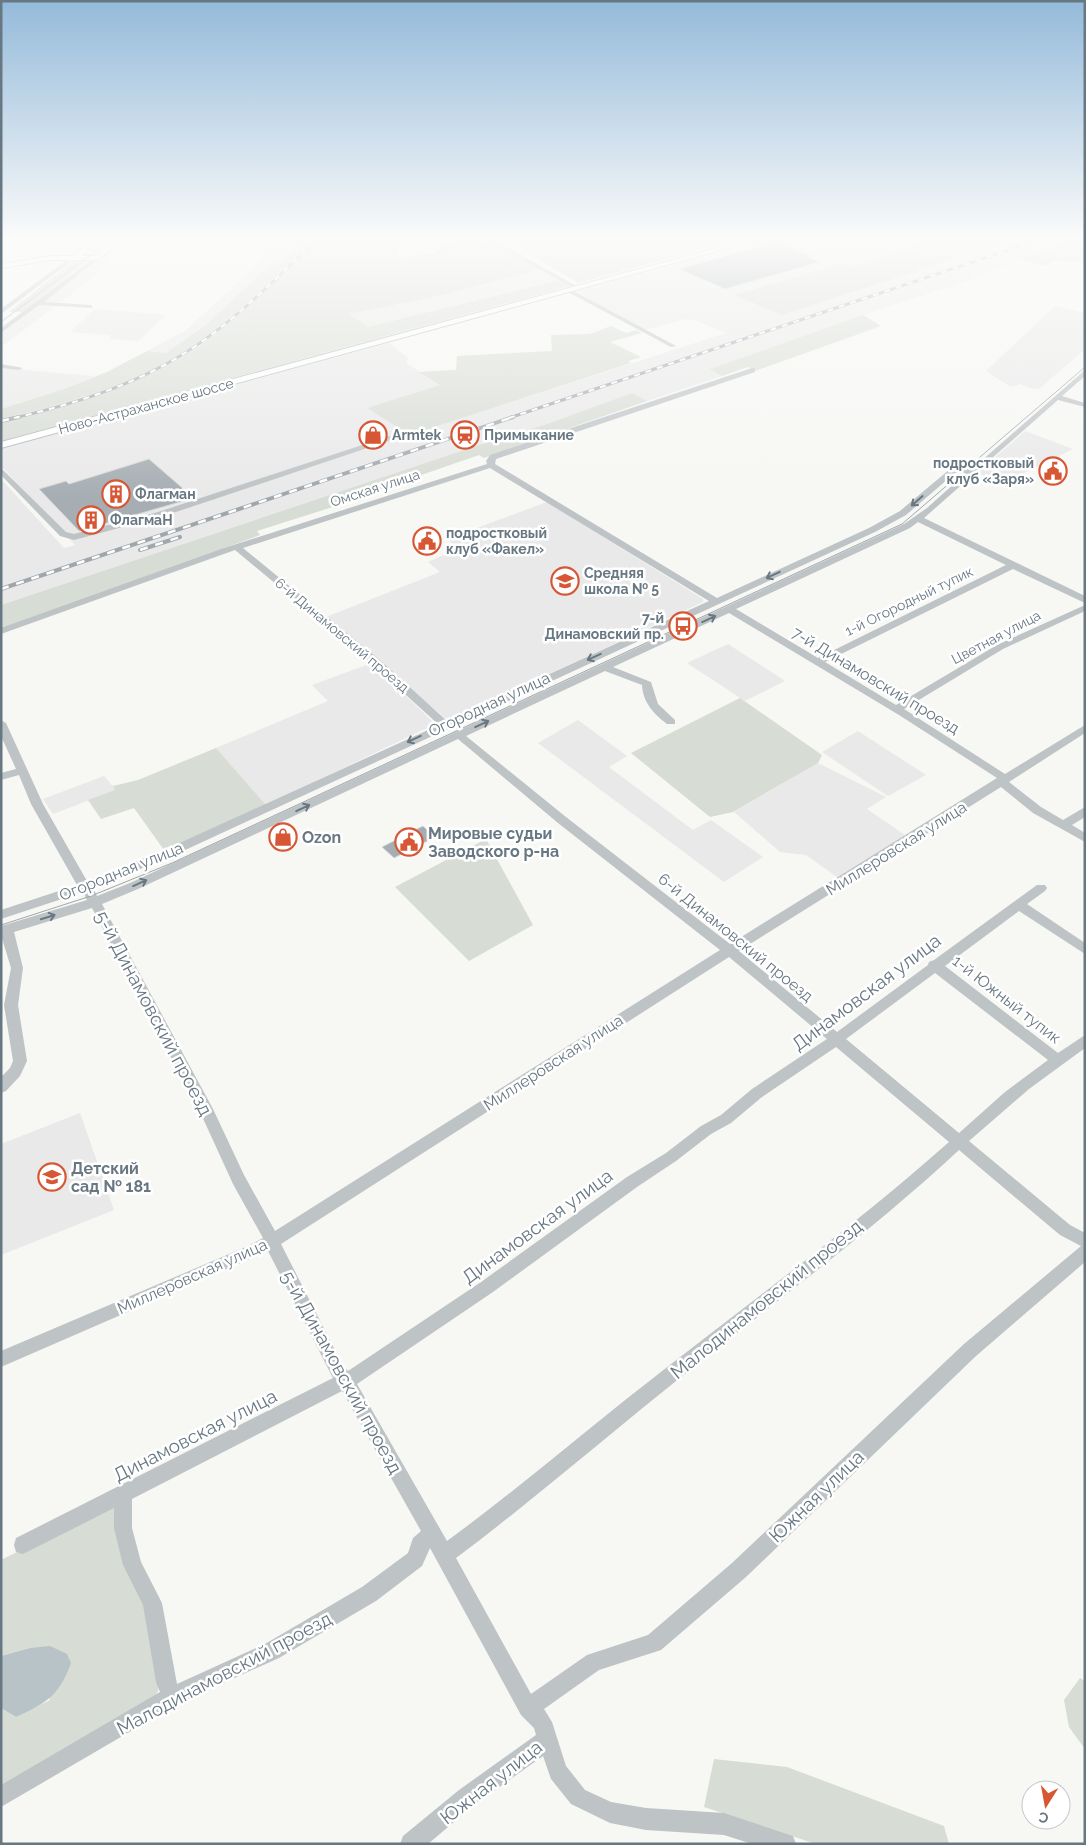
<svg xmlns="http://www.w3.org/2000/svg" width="1086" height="1845" font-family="Raleway,sans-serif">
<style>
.built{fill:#e8e9e8}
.green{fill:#d7dcd4}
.water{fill:#b7c3c6}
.building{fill:#a6aeb3;stroke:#d9d9d7}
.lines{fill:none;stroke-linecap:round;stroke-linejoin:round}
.major-casing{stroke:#b2b7ba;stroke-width:2}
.minor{fill:#bec3c6;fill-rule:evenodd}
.major{fill:#fff;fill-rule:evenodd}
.tram{stroke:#a0a7ac;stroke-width:1}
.rail-far1-casing{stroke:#a0a7ac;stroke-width:3}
.rail-casing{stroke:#a0a7ac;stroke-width:4}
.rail-far1{stroke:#fff;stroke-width:2;stroke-dasharray:6;stroke-linecap:butt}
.rail{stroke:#fff;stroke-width:2.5;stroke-dasharray:8;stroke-linecap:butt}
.oneway{stroke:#687883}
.labels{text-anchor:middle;stroke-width:5;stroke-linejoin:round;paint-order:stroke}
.far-street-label{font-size:14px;fill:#687883;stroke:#fff}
.far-poi-label{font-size:14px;font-weight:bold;fill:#687883;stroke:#fff;text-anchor:start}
.street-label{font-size:16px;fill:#687883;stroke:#fff}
.poi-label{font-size:16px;font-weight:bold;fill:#687883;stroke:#fff;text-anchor:start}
.near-street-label{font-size:19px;fill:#687883;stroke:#fff}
</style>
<rect width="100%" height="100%" fill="#f7f7f4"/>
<path class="built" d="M262 240H304L282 262 272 263 206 325 182 343 166 353 147 351 185 331 262 260 271 251 252 248Z
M315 240H319L218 331 180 358 120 388 43 413 1 423V419L82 398 115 386 174 357 212 331Z
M765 240H925L907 245 916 248 850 267 843 264 735 295 782 315 1013 240H1067L1060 245 964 282 863 315 711 369 722 376 647 401 632 393 547 424 503 437 1 605V479L64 548 75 545 1 466V448L389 343 408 358 406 363 440 385 368 408 410 435 726 333 697 321 685 319 645 330 577 292Z
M98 260 109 261 90 280 1 347V334Z
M541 269 560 280 368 327 348 314 443 295Z
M1055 306 1085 313V349L1039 389 1030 388 1021 384 1011 387 986 371Z
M95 309 156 314 166 315 138 341 110 339 111 335 70 332Z
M1 368 94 376 64 389 1 409Z
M1025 431 1073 449 1004 483 977 473Z
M547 502 703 599V602L588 656 452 718H445L326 617 440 572 428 562 458 549 447 539Z
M728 644 785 681 745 701 687 663Z
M372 663 431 720 433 723 431 726 266 805 216 748 328 701 312 685Z
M578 720 627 756 609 767 693 830 711 820 763 857 724 882 538 743Z
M858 731 926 775 888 796 822 752Z
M818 763 886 797 867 809 905 835 837 877 806 855 780 852 734 812Z
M104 776 116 790 53 814 43 799Z
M80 1113 114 1210 1 1255V1144Z"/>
<path class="green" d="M304 240H315C276 274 237 315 195 344 137 385 69 403 1 419V409L64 389 109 371 147 351 166 353 206 325 272 263 282 262Z
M319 240H406L398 247V258L435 253 439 247C488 232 500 244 541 269L443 295 349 314 368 327 560 280 570 286 1 441V423C70 406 140 387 199 346 242 316 280 275 319 240Z
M507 240H736L578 283Z
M925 240H1013L782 315 734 295 843 264 850 267 914 248 906 245Z
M1067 240H1085V262L1053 261 1045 266 1020 260 1060 245Z
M73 261 86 262 22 312H9Z
M863 315 881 326 755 371 748 367 722 376 710 369Z
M611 326 626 333 636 330 642 333 610 342 641 357 628 361 631 363 410 435 367 408 440 385 419 372 456 370 457 356 552 351 551 335 590 334Z
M632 393 647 401 484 458 479 455 378 490 380 492 257 531 260 535 1 629V605L503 437 547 424Z
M740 698 822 755 818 763 733 812 710 817 631 753Z
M216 748 266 805 164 850 134 808 101 819 88 800 115 790 113 786 138 780Z
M486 839 533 925 469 961 395 887Z
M114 1506 148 1605 161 1682 157 1693 147 1705 1 1790V1708L16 1717 50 1700 30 1648 1 1656V1560L99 1511Z
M1080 1678 1085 1681V1749L1069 1727 1064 1700Z
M714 1759 787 1767 944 1826 949 1844H816L704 1807Z"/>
<path class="water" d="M50 1646 67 1654 71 1663C59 1696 46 1703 16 1717L1 1708V1656L30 1648Z"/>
<path class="building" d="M776 242 812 256 808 257 820 262 725 289 679 269Z
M149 459 194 498 79 531 39 489 66 481 69 484Z
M423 826 435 837 394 858 382 847Z"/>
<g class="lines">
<g class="major-casing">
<path id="major" d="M92 240H101L81 256H95L116 240H125L97 260H51L1 268V264L51 256H71Z
M746 240H758L1 448V442Z"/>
</g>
<path class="minor" d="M465 240H474L444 249 440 254 435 253 440 247Z
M487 240H494L580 288 575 289Z
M72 256 77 257 1 314V309Z
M95 257 100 258 44 302 91 305 93 308 39 305 1 333V328Z
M566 289H570L676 346 671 347 566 291Z
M1 364 23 368 19 370 1 368Z
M752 368H755V372L496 459 495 464 717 598 869 528 900 511 950 469H972L1085 370V376L1062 396 1085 403V407L1058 400 924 518 1085 596V603L1013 569 825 662 896 705 997 645 1085 605V611L1003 649 904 709 1005 774 1085 725V733L1009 782 1041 807 1063 820 1085 807V817L1072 825 1085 833V842L1033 813 1001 787 739 951 837 1032 928 965 929 962 934 960 1037 885H1045L1047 888 1045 891 1027 904 1085 943V954L1019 911 945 966 1058 1053 1085 1035V1048L1029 1089 969 1141 1070 1225 1085 1233V1262L976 1356 746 1577 661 1650 599 1670 544 1709 552 1722 566 1766 585 1790 611 1802 646 1808 724 1813 793 1836 796 1844H752L724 1835 646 1830 610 1823 571 1804 551 1779 543 1756 474 1805 428 1844H400L403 1836 459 1790 536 1735 534 1728 521 1715 430 1548 422 1566 376 1601 279 1658 179 1703 1 1807V1785L160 1692 156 1682 143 1605 123 1565 114 1528V1508L23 1554 16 1552 14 1545 16 1538 333 1378 268 1251 1 1367V1351L248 1246 263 1238 233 1184 201 1114 92 908 14 932 23 968 18 1005 27 1061 20 1076 6 1091 1 1093V1077L10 1068 13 1061 4 1005 11 968 1 935V926L87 900 83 892 1 919V910L77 885 31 804 19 775 1 780V773L16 769 1 736V720L6 723 43 804 87 881 162 851 439 725 373 665 235 550 1 634V628L221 549 487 464 486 461 490 455ZM490 468 709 601 447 721 381 661 243 548ZM955 473H966L927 508 904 524 130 883 97 896 93 888 170 857 875 532 906 515ZM918 522 1006 565 818 658 736 609 910 528ZM729 613 899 715 997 778 730 944 566 817 466 736 605 671 642 685C643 703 654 714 667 724H675V720L658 704 651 682 613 667ZM458 739 558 823 720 950 275 1231 244 1175 213 1109 102 904 138 889ZM729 957 827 1039 752 1089 721 1115 701 1126 666 1153 627 1177 481 1282 348 1371 341 1362 281 1244ZM935 973 1048 1060 1005 1092 959 1133 846 1039ZM836 1047 949 1142C859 1222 761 1294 666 1368 592 1425 522 1486 447 1541L357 1384 493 1292 637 1187 676 1161 711 1134 731 1123 762 1097ZM959 1150 1060 1235 1081 1246 964 1344 732 1563 648 1635 587 1655 531 1694 456 1558C535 1499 609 1434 686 1373 778 1300 873 1230 959 1150ZM342 1391 421 1531 413 1538 408 1553 362 1587 265 1644 177 1684 162 1603 141 1562 132 1528V1499Z
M402 432 409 434 164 516 74 540 60 536 1 475V468L66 532 74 534 158 512Z"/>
<use href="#major" class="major"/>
<path class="tram" d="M1 322 110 240
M1 925 91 896 172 863 902 524 1085 367"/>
<g class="rail-far1-casing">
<path id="rail-far1" d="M14 418C78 403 142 383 197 345 241 315 278 276 317 240
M509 418 1038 240"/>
</g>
<g class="rail-casing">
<path id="rail" d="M1 421 19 417
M140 550 180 537
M1 589 513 417"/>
</g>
<use href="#rail-far1" class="rail-far1"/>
<use href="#rail" class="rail"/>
</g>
<defs><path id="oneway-shaft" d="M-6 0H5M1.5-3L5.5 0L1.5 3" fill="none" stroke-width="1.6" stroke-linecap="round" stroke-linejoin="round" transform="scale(1.25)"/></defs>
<g class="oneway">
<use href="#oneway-shaft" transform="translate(917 501) rotate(139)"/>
<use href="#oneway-shaft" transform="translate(773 575) rotate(155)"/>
<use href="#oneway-shaft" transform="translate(709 619) rotate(-25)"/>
<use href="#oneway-shaft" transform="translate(594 657) rotate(156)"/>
<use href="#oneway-shaft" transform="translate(482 724) rotate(-25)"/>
<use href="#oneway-shaft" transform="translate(414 739) rotate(155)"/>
<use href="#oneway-shaft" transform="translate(303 808) rotate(-25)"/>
<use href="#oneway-shaft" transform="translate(140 883) rotate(-24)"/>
<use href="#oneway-shaft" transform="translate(48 917) rotate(-17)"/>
</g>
<linearGradient id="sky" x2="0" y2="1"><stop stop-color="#94bada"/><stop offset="0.48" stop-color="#fbfbfa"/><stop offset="1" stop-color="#fbfbfa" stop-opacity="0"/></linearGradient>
<rect width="1086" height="498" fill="url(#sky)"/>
<defs>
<g id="shop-ring" transform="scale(1.4375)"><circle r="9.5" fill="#fff" stroke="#d75634" stroke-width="1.5"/><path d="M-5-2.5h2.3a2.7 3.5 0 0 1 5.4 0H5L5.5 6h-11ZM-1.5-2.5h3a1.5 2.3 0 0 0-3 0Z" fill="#d75634"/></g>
<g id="station-ring" transform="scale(1.4375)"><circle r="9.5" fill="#fff" stroke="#d75634" stroke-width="1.5"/><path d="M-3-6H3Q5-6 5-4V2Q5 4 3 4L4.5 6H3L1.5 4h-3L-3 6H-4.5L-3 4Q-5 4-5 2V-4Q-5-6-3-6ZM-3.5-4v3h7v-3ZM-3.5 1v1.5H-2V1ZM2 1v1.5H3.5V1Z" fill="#d75634"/></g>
<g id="civic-ring" transform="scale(1.4375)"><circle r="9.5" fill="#fff" stroke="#d75634" stroke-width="1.5"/><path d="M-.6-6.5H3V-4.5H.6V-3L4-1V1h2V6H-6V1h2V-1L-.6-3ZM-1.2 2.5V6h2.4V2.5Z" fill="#d75634"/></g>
<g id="building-ring" transform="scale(1.4375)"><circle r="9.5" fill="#fff" stroke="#d75634" stroke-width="1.5"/><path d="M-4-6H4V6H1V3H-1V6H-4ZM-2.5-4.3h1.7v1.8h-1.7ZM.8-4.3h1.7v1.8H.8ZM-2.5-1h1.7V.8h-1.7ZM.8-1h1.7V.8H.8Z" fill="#d75634"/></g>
<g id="school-ring" transform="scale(1.4375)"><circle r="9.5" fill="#fff" stroke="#d75634" stroke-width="1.5"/><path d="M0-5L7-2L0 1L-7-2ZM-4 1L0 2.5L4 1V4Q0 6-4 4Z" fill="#d75634"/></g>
<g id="bus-ring" transform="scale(1.4375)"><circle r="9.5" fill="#fff" stroke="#d75634" stroke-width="1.5"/><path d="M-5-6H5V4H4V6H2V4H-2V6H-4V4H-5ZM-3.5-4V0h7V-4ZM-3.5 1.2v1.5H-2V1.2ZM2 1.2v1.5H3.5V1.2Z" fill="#d75634"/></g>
</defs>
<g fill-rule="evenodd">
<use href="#shop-ring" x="373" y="435"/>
<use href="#station-ring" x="465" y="435"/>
<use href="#civic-ring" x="1053" y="471"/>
<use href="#building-ring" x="116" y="494"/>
<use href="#building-ring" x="91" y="520"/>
<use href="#civic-ring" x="427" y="541"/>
<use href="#school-ring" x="565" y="581"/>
<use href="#bus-ring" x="683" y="626"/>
<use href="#shop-ring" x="283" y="837"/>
<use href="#civic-ring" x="409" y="842"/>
<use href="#school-ring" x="52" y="1177"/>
</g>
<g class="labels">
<g class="far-street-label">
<text transform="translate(146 406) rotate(-15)" y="5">Ново-Астраханское шоссе</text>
<text transform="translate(375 488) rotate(-18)" y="5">Омская улица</text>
<text transform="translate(909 601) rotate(-26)" y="5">1-й Огородный тупик</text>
<text transform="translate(342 635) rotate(40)" y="5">6-й Динамовский проезд</text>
<text transform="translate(996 637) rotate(-28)" y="5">Цветная улица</text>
</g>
<g class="far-poi-label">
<text x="392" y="440">Armtek</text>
<text x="484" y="440">Примыкание</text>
<text x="1034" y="468" text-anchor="end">подростковый<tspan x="1034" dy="16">клуб «Заря»</tspan></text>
<text x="135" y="499">Флагман</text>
<text x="110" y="525">ФлагмаН</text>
<text x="446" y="538">подростковый<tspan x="446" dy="16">клуб «Факел»</tspan></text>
<text x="584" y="578">Средняя<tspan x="584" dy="16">школа № 5</tspan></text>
<text x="664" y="623" text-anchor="end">7-й<tspan x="664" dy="16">Динамовский пр.</tspan></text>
</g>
<g class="street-label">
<text transform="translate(876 680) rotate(31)" y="6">7-й Динамовский проезд</text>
<text transform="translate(489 704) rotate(-25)" y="6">Огородная улица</text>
<text transform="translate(896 848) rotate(-32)" y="6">Миллеровская улица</text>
<text transform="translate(121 871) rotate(-22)" y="6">Огородная улица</text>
<text transform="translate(736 937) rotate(39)" y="6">6-й Динамовский проезд</text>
<text transform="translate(1007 999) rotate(38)" y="6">1-й Южный тупик</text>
<text transform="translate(553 1062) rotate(-33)" y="6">Миллеровская улица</text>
<text transform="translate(192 1276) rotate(-24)" y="6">Миллеровская улица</text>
</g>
<g class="poi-label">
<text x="428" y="839">Мировые судьи<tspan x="428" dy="18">Заводского р-на</tspan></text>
<text x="302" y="843">Ozon</text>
<text x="71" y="1174">Детский<tspan x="71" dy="18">сад № 181</tspan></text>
</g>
<g class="near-street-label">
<text transform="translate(866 992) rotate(-37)" y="7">Динамовская улица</text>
<text transform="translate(154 1013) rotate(62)" y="7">5-й Динамовский проезд</text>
<text transform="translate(537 1226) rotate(-36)" y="7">Динамовская улица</text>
<text transform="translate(766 1299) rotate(-39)" y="7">Малодинамовский проезд</text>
<text transform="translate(342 1372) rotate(61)" y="7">5-й Динамовский проезд</text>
<text transform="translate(195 1435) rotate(-27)" y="7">Динамовская улица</text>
<text transform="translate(816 1496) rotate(-44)" y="7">Южная улица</text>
<text transform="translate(224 1673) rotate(-28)" y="7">Малодинамовский проезд</text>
<text transform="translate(491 1782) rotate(-38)" y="7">Южная улица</text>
</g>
</g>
<rect width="1086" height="1845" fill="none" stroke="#687883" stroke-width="5"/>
<g transform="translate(1046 1805) rotate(191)"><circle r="24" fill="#ffffff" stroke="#c3c9cd"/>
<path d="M0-4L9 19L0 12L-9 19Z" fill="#d75634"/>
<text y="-8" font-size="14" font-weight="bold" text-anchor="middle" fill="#687883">С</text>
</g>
</svg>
